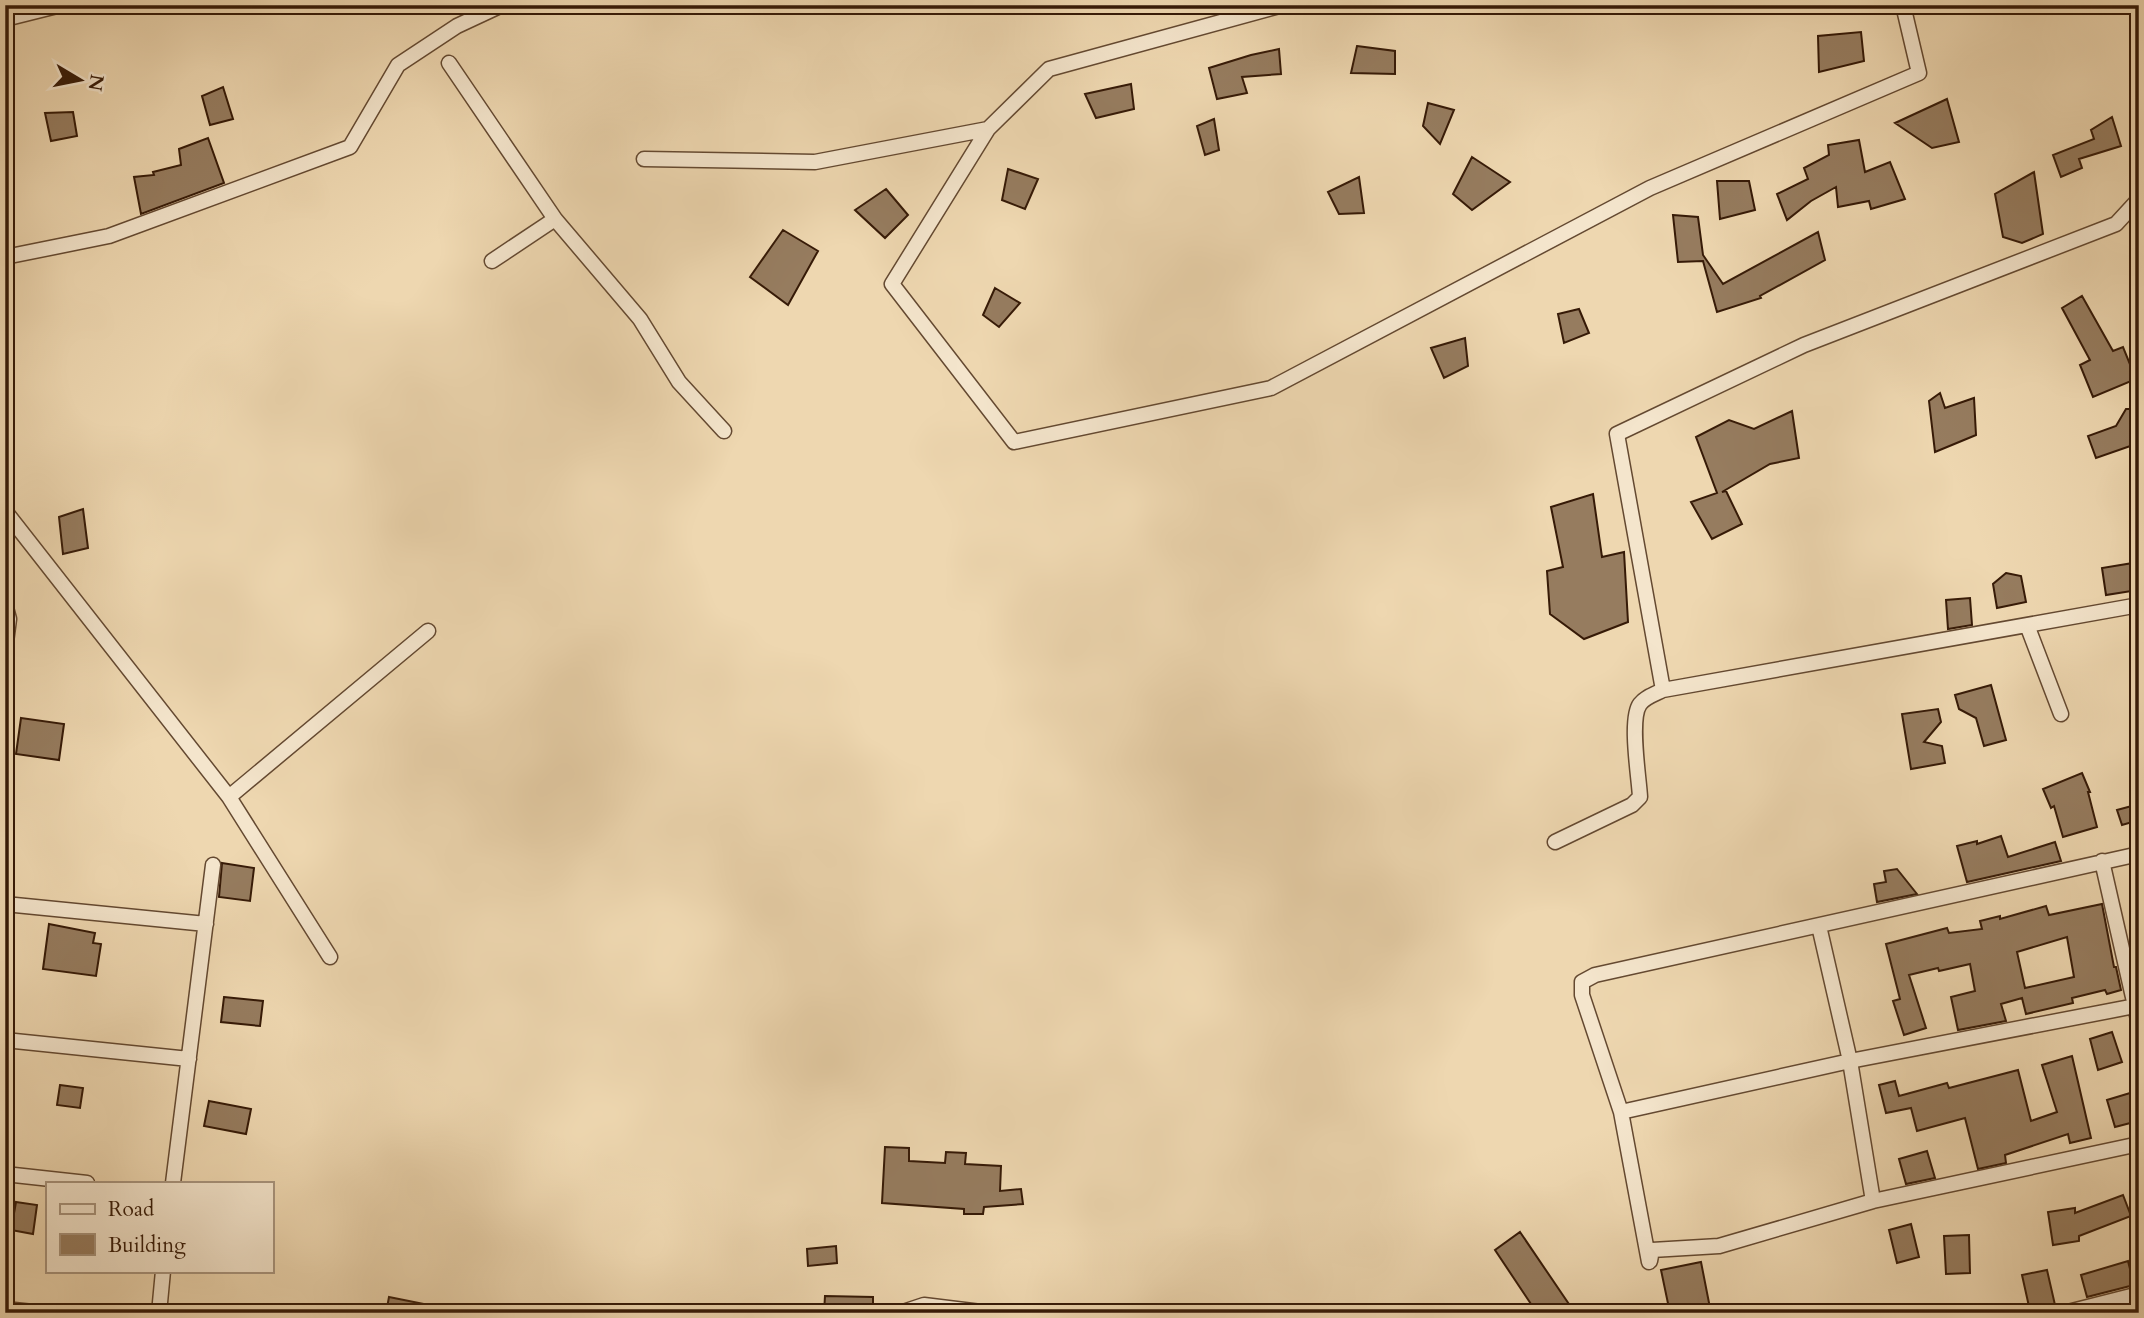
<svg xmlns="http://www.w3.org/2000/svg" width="2144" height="1318" font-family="Cardo,serif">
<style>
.building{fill:#967c5f;stroke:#361a07;stroke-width:2;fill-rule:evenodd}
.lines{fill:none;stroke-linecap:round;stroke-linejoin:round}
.minor-casing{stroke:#644931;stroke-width:17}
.minor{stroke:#f4e5cc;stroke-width:14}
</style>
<rect width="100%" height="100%" fill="#eed7b0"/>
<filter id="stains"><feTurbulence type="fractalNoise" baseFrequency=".00286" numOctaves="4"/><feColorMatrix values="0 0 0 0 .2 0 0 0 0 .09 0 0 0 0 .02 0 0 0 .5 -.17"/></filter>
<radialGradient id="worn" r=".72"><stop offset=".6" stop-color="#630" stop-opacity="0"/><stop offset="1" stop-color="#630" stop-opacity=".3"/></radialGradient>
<path class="building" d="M1861 32 1864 61 1819 72 1818 36Z
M1357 46 1395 51V74L1351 73Z
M1279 49 1281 74 1242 77 1247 93 1217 99 1209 68 1251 55Z
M1131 84 1134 109 1096 118 1085 94Z
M223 87 233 119 210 125 202 96Z
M1947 99 1959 142 1932 148 1895 123Z
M1428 103 1454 110 1440 144 1423 126Z
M73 112 77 136 51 141 45 113Z
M2112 117 2121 146 2079 159 2082 168 2061 177 2053 155 2094 139 2091 130Z
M1214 119 1219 150 1205 155 1197 126Z
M208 138 224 183 141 214 134 177 154 175 153 172 181 165 179 149Z
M1859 140 1865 172 1890 162 1905 199 1871 209 1869 201 1838 207 1836 187 1811 201 1787 220 1777 194 1808 179 1804 168 1829 155 1828 145Z
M1472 157 1510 182 1472 210 1453 194Z
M1008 169 1038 179 1025 209 1002 200Z
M2034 172 2043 234 2022 243 2003 237 1995 194Z
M1359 177 1364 213 1339 214 1328 192Z
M1717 181H1749L1755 210 1720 219Z
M886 189 908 215 885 238 855 210Z
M1673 215 1698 217 1703 255 1723 284 1818 232 1825 260 1760 296 1761 298 1717 312 1703 261 1678 262Z
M783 230 818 251 788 305 750 277Z
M995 288 1020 303 999 327 983 315Z
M2082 296 2113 351 2123 347 2136 379 2093 397 2080 365 2090 360 2062 308Z
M1579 309 1589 333 1564 343 1558 314Z
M1465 338 1468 366 1444 378 1431 348Z
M1940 393 1945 408 1974 398 1976 435 1935 452 1929 401Z
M2126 409H2139V443L2096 458 2088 436 2116 426Z
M1792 411 1799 458 1770 464 1722 492 1726 491 1742 524 1712 539 1691 502 1717 493 1696 437 1729 420 1754 429Z
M1593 494 1602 557 1624 552 1628 622 1584 639 1550 614 1547 571 1563 567 1551 507Z
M83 509 88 548 63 554 59 517Z
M2133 563 2138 590 2106 595 2102 568Z
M2006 573 2021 576 2026 602 1997 608 1993 584Z
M1970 598 1972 625 1948 629 1946 600Z
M1991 685 2006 740 1984 746 1976 718 1959 709 1955 695Z
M1938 709 1941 722 1924 742 1942 746 1945 763 1911 769 1902 714Z
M21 718 64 724 59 760 16 754Z
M2082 773 2090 792H2088L2097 827 2063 837 2054 806 2051 808 2043 789Z
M2139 804V820L2122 825 2117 810Z
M2001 836 2008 857 2055 842 2061 861 1967 882 1957 846 1977 841V844Z
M222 863 254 868 250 901 219 897Z
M1897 869 1917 894 1877 902 1874 884 1886 882 1884 871Z
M2102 904 2114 967H2116L2121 990 2107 994 2105 990 2072 998 2073 1003 2026 1014 2022 998 2001 1004 2006 1021 1958 1030 1951 997 1975 991 1970 964 1939 971 1938 968 1909 975 1926 1028 1904 1035 1893 1001 1900 999 1886 944 1947 928 1949 933 1982 929 1980 921 2000 916V919L2046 906 2049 915ZM2067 937 2074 977 2025 988 2017 952Z
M49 924 95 933 93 943 101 944 96 976 43 969Z
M224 997 263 1001 260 1026 221 1022Z
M2112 1032 2122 1062 2098 1070 2090 1039Z
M2072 1056 2091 1138 2070 1143 2068 1134 2005 1155 2006 1163 1978 1169 1965 1118 1917 1131 1911 1108 1886 1113 1879 1085 1895 1081 1899 1096 1947 1083 1949 1088 2018 1070 2031 1121 2057 1112 2042 1065Z
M60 1085 83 1088 80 1108 57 1105Z
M2130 1093 2138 1121 2115 1127 2107 1100Z
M209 1101 251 1109 246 1134 204 1126Z
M885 1147 909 1148V1161L945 1163 946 1152 966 1153 965 1164 1001 1166 1000 1191 1021 1189 1023 1204 984 1207 983 1214H964V1209L882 1203Z
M1927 1151 1935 1178 1906 1184 1899 1159Z
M2123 1195 2131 1216 2079 1236V1241L2053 1245 2048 1212 2075 1208V1213Z
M16 1202 37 1205 33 1234 11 1230Z
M1911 1224 1919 1257 1897 1263 1889 1230Z
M1520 1232 1575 1313H1537L1495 1250Z
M1969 1235 1970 1273 1946 1274 1944 1236Z
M836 1246 837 1263 808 1266 807 1249Z
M2128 1261 2134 1285 2087 1297 2081 1275Z
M1701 1262 1711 1313H1670L1661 1270Z
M2047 1270 2055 1305 2030 1311 2022 1275Z
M825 1296 873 1297V1313H824Z
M389 1297 434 1306 433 1313H386Z"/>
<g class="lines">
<g class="minor-casing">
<path id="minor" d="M1283 5 1049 69 988 129 892 284 1014 442 1271 388 1650 188 1919 73 1903 5
M5 19 61 5
M449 63 555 219 640 319 679 382 724 431
M644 159 815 162 988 129
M2139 199 2116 224 1804 345 1617 434 1663 690 2139 605
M5 257 109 236 350 147 398 65 457 26 502 5
M492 261 555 219
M5 511 229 797 330 957
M5 604 9 619 5 650
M2027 625 2061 714
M229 797 428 631
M1555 842 1632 805 1640 797C1639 777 1629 719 1640 704 1645 697 1655 694 1663 690
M5 904 206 924
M1819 926 1850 1061 1873 1201
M2135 1006 2139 1024
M5 1040 189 1059
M1621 1112 1850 1061 2135 1006 2102 861
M5 1174 87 1183
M173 1183 213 865
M1650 1261 1652 1250 1719 1246 1873 1201 2139 1144
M1649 1262 1621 1112 1582 995V982L1595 975 2139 854
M5 1309 42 1313
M159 1313 163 1271
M900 1313 924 1305 989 1313
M2064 1313 2139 1294"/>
</g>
<use href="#minor" class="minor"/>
</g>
<rect width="2144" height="1318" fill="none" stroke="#eed7b0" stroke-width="28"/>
<rect x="7" y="7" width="2130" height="1304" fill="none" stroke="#361a07" stroke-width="3.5"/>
<rect x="14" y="14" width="2116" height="1290" fill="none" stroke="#361a07" stroke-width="2"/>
<rect x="46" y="1182" width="228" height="91" fill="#f4e5cc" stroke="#a8947d" stroke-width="2"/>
<rect x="60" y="1204" width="35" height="10" fill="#f4e5cc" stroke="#a8947d" stroke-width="2"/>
<text x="108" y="1216" font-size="21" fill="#361a07">Road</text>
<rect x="60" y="1234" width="35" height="21" fill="#967c5f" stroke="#a8947d" stroke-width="2"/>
<text x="108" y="1252" font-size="21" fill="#361a07">Building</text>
<g transform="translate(80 80) rotate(100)" stroke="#f4e5cc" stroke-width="5" paint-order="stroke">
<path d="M0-5L12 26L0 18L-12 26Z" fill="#361a07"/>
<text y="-10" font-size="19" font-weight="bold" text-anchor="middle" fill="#361a07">N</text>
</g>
<rect width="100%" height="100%" filter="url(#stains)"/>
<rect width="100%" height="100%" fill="url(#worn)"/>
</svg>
